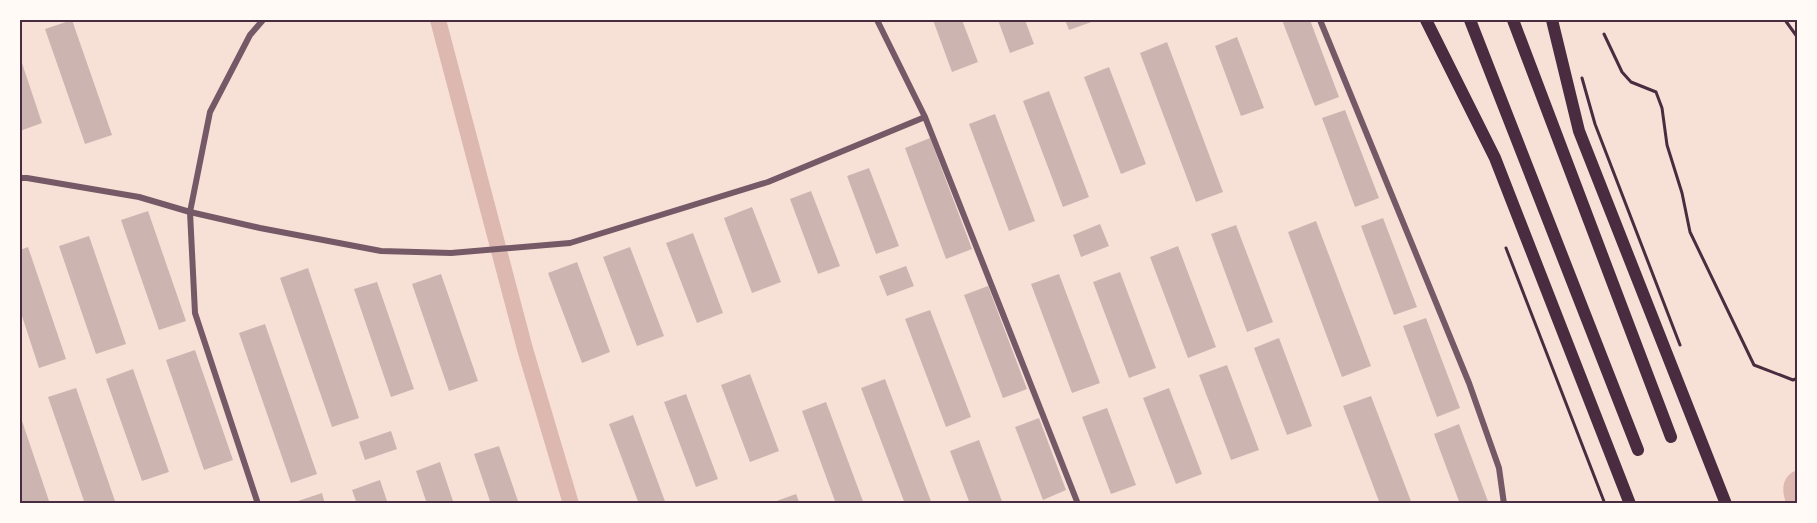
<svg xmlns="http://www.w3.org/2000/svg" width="1817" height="523" font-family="'Sofia Sans Condensed',sans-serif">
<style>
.water{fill:#dcb8b0}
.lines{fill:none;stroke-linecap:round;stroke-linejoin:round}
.canal{stroke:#dcb8b0;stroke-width:16}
.building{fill:#ccb4b1}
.path{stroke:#4a2c40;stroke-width:3}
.minor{stroke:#755966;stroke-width:6}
.primary{stroke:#4a2c40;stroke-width:12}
.trunk{stroke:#4a2c40;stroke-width:12}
.neatline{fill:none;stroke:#4a2c40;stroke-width:2}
</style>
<rect width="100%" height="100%" fill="#f7e1d7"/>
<path class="water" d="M1797 470V503H1786C1781 489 1782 476 1797 470Z"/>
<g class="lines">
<path class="canal" d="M438 20 525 349 571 504"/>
</g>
<path class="building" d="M72 20 112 135 85 144 45 29Z
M933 20H962L978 62 952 72Z
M998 20H1025L1034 44 1010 53Z
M1065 20H1097L1069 30Z
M1282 20H1310L1339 97 1315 106Z
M1237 37 1264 108 1241 116 1215 46Z
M1167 42 1223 192 1196 202 1140 53Z
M20 57 42 123 20 131Z
M1109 67 1146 164 1121 174 1084 77Z
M1049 91 1089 197 1063 207 1023 101Z
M1345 110 1379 198 1355 207 1322 118Z
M995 114 1035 221 1009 231 969 124Z
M930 138 972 249 946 259 905 148Z
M869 168 899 246 876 254 847 176Z
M811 191 840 266 818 274 790 199Z
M752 207 781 282 752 293 724 218Z
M148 211 186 321 159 330 121 220Z
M1383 218 1417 307 1394 315 1361 226Z
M1316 221 1371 366 1342 377 1288 232Z
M1100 224 1109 246 1081 257 1073 235Z
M1236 225 1273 322 1247 332 1211 234Z
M693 233 723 313 697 323 666 243Z
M89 236 126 344 96 354 59 246Z
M1178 246 1216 347 1188 358 1150 257Z
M28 247 66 359 39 368 20 310V250Z
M630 247 664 336 637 346 603 257Z
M577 262 610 352 582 363 548 273Z
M906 266 914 286 887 296 879 276Z
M308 268 359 418 332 427 280 278Z
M1120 272 1156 368 1129 378 1093 282Z
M441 274 478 381 449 391 412 284Z
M1059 274 1100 383 1072 393 1031 284Z
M377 282 414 389 391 397 354 289Z
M988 286 1027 389 1003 398 964 295Z
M930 310 971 417 946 427 905 319Z
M1426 318 1460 408 1437 417 1403 326Z
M265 324 317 474 291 483 239 333Z
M1279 338 1312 426 1287 435 1254 348Z
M195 350 233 460 204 470 166 360Z
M1227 365 1259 450 1231 460 1199 375Z
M133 369 169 472 142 481 106 379Z
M750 374 779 451 750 462 721 385Z
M885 379 932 504H905L861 388Z
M76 388 116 504H85L48 397Z
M1169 388 1202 474 1176 484 1143 398Z
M686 394 718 479 696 487 664 402Z
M1371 396 1412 504H1380L1343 406Z
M826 402 864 504H836L802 411Z
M1107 408 1136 485 1111 494 1082 417Z
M20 415 50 504H22L20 495Z
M633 415 666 504H639L609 424Z
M1039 418 1066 490 1043 500 1015 427Z
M1459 424 1489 504H1460L1434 434Z
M391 431 397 449 365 460 359 442Z
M979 440 1003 504H970L950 451Z
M499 446 519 504H491L474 454Z
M440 462 454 504H427L416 471Z
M380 480 388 504H357L352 490Z
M322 493 325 504H293L292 503Z
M796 494 800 504H771V503Z"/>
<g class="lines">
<path class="path" d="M1785 20 1798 38
M1604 34 1622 72 1631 82 1656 92 1662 108 1667 145 1682 193 1690 232 1754 365 1793 380 1798 378
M1582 78 1595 124 1680 345
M1506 248 1605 504"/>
<path class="minor" d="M877 20 925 117 1078 504
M1320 20 1469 383 1499 468 1504 504
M20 178H27L139 197 190 212 260 228 381 251 451 253 570 243 768 182 925 117
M258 504 195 313 190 212 210 112 250 35 263 20"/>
<path class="primary" d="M1426 20 1495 158 1630 504
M1552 20 1579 131 1726 504"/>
<path class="trunk" d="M1470 20 1638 450
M1513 20 1671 437"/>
</g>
<rect width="1817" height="523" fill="none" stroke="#fffaf5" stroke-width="42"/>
<rect x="21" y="21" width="1775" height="481" class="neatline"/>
</svg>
